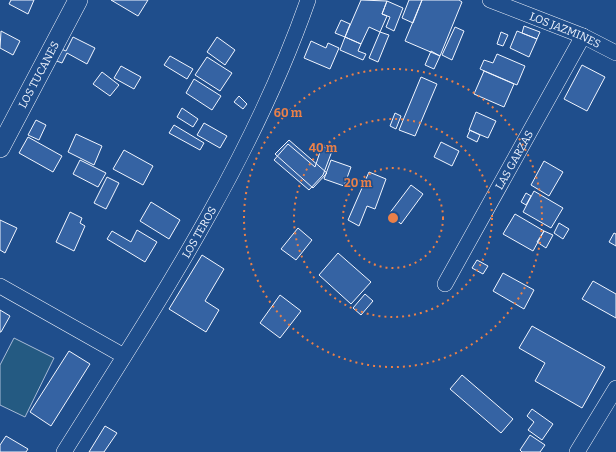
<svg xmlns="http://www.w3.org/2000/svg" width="616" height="452" font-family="Bitter,serif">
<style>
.park{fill:#245a82;stroke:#a8bbd7}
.building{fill:#3563a3;stroke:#f2f6ff}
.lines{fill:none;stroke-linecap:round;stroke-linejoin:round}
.minor-casing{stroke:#f2f6ff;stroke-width:16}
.tertiary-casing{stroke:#f2f6ff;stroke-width:20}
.minor{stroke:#1f4e8c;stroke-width:15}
.tertiary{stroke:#1f4e8c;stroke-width:19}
.ring{fill:none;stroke:#ea8049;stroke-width:2;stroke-dasharray:2 4}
.labels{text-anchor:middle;stroke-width:3;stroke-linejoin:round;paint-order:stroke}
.street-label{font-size:11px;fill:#f2f6ff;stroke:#1f4e8c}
.centre{fill:#ea8049;stroke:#1f4e8c;stroke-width:2}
.ring-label{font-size:12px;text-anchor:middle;font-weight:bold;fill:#ea8049;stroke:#1f4e8c;stroke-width:3;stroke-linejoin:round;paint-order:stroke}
</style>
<rect width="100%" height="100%" fill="#1f4e8c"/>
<path class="park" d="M14 338 54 358 25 417 0 405V365Z"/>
<path class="building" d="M11 0H34L28 14 9 4Z
M111 0H148L138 16Z
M361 0 387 1 382 14 387 16 380 32 369 27 361 44 345 37Z
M409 0H422L413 23 402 18Z
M422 0H459L462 2 440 56 405 41Z
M387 1 403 8 394 31 386 27 390 17 382 14Z
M341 20 350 24 345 37 335 33Z
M524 26 540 32 537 39 522 33Z
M455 27 464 31 452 60 442 55Z
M1 31 20 41 13 55 0 48Z
M517 31 537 39 529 57 510 48Z
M380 32 389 35 378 62 369 58Z
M501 32 508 35 503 46 497 44Z
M73 37 95 48 87 64 67 53 62 63 54 60 59 48 66 51Z
M217 37 235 50 225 65 207 52Z
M345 37 361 44 358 51 366 54 363 60 340 50Z
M311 41 326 48 328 43 339 48 330 69 304 58Z
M431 51 440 56 434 69 425 65Z
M497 54 525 66 517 85 480 69 484 60 493 63Z
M170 56 193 69 187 79 164 65Z
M207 57 232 73 220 91 195 75Z
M582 65 605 77 587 111 564 99Z
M121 66 141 77 134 89 114 78Z
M484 71 514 84 504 107 474 94Z
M102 72 119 85 110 96 93 84Z
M421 77 437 84 415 136 399 130Z
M194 79 221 96 212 110 186 93Z
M239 96 247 104 243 109 234 102Z
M182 108 198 119 193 127 177 117Z
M476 112 496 121 488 138 469 130Z
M395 113 401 116 396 129 390 126Z
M36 120 46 125 39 140 28 135Z
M204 123 227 136 220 148 197 135Z
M174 125 204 143 200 150 169 133Z
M470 130 480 135 477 142 467 137Z
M76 134 102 146 94 165 68 152Z
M28 137 62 156 53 172 19 153Z
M289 140 327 173 313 188 275 154Z
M441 142 459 151 452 166 434 157Z
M288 144 315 167 322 146 332 151 323 175 309 190 274 160Z
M124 150 153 166 143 185 113 169Z
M80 160 106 173 98 187 73 174Z
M331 160 351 167 344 186 324 179Z
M544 161 563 172 549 196 531 185Z
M369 172 386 179 375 209 367 206 359 226 348 220Z
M107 177 119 183 106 209 94 203Z
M411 185 423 194 401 224 389 214Z
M534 191 563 208 551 228 523 212Z
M526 193 531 196 526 205 521 202Z
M151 202 180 220 169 239 140 221Z
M70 212 82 218 80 223 85 226 74 251 56 242Z
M515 214 544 231 533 251 503 234Z
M0 220 17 228 5 253 0 250Z
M559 223 569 229 563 239 554 233Z
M298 228 312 240 296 260 281 249Z
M137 230 157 242 145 262 107 239 112 231 131 242Z
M544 231 553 235 546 248 537 242Z
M614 233 616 234V246L609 242Z
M338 253 371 282 351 304 319 275Z
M202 255 224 269 205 301 219 310 206 332 169 309Z
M477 260 488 266 483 274 472 268Z
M503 273 534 290 524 309 493 291Z
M593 281 616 294V318L582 299Z
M365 294 373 301 361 315 353 308Z
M280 295 301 311 280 338 260 323Z
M0 310 10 316 1 332H0Z
M532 326 605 367 582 408 535 381 545 363 519 348Z
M69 351 90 364 51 426 30 412Z
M462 375 513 419 501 433 450 389Z
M532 409 553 424 542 440 528 430 534 422 527 416Z
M105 426 117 433 104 452H89Z
M530 435 545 445 540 452H522L520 450Z
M6 436 28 449 26 452H0V445Z"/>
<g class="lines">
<g class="minor-casing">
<g id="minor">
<path id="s1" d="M490 0 583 36 616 53"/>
<path id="s2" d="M445 284 583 36"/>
<path d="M0 286 124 356"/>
<path id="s3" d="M64 452C155 307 251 163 308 0"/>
<path d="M577 452 616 388"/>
</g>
</g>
<g class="tertiary-casing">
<g id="tertiary">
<path id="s4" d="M0 148 78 0"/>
</g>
</g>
<use href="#minor" class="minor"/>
<use href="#tertiary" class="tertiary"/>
</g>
<g class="ring">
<circle cx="393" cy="218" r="50"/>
<circle cx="393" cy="218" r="99"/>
<circle cx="393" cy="218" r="149"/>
</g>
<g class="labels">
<g class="street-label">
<text dy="4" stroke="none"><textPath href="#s1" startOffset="81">LOS JAZMINES</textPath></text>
<text dy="4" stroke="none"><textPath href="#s4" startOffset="83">LOS TUCANES</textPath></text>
<text dy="4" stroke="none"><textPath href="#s2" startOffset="142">LAS GARZAS</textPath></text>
<text dy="4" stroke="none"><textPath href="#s3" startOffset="258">LOS TEROS</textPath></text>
</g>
</g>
<circle cx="393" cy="218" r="6" class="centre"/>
<g class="ring-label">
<text x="288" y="117">60 m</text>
<text x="323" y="152">40 m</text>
<text x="358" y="187">20 m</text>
</g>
</svg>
